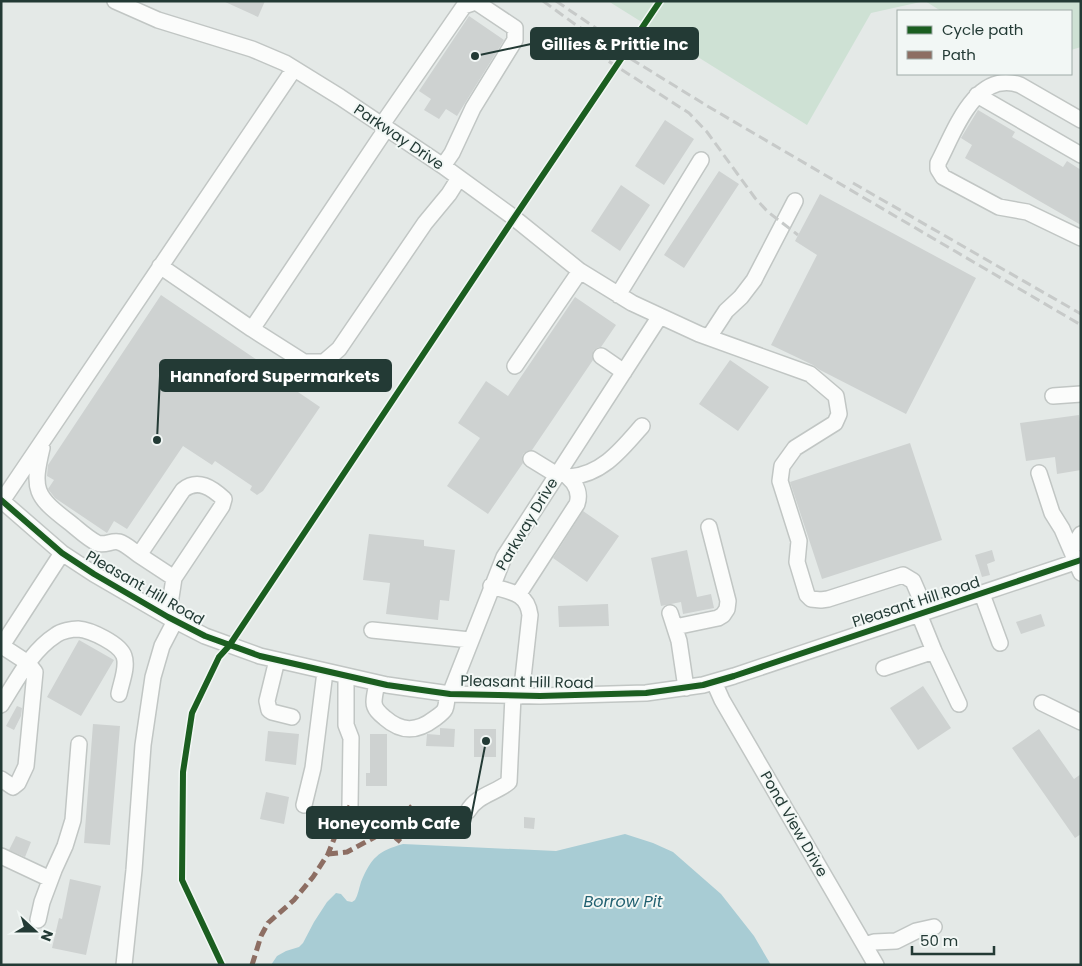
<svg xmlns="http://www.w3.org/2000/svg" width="1082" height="966" font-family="Poppins,sans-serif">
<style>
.green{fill:#cee1d4}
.water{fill:#a8ccd4}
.building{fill:#ced2d1}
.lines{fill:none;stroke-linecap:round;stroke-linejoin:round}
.minor-casing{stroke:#c1c6c4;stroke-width:18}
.minor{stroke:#fbfcfb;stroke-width:15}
.rail{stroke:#c7cac9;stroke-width:3;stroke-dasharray:10 5;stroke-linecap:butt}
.quiet{stroke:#8d6e63;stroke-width:5;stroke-dasharray:10 5;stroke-linecap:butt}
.cycleway-casing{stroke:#f2f7f5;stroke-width:9}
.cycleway{stroke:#1b5e20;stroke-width:6}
.labels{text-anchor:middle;stroke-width:4;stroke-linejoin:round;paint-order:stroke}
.street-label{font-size:15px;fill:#233a35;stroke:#f2f7f5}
.water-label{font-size:16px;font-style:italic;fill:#226171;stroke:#f2f7f5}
.leader{fill:none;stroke:#233a35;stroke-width:2}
.callout-dot{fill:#233a35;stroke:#f2f7f5;stroke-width:2}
.callout{fill:#233a35;stroke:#233a35;stroke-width:2}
.callout-label{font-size:16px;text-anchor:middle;font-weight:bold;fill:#fff}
</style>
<rect width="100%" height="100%" fill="#e4e9e7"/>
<path class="green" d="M608 1H1081V47L1071 50V11H941L925 1 871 13 807 125Z"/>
<path class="water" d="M625 834 653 843 673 852 721 894 754 936 771 965H271L277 956 286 951 299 947 303 943 314 922 327 902 336 893 341 894 347 901 352 902 355 900C358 895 359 888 361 882 371 858 378 851 403 844L556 851Z"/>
<path class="building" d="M223 1H265L258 17Z
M469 16 504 40 457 116 446 109 439 119 424 110 431 99 419 91Z
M978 110 1015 132 1012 137 1063 167 1067 161 1081 170V225L965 158 972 145 961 138Z
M665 120 694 139 664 185 635 166Z
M719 171 739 184 684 268 664 255Z
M621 185 650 205 620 251 591 231Z
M820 194 976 278 906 414 820 370 813 365 771 345 817 255 795 241Z
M161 295 275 372 273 375 320 407 263 491 257 495 250 490 252 486 215 461 212 465 183 446 127 529 114 521 107 533 55 498 48 489 54 480 47 476 48 465Z
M575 297 616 325 601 347 597 348 593 351V360L532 450 527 451 523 454 522 458 523 463 488 514 447 486 480 438 458 423 486 381 508 396Z
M730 360 769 387 738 431 699 404Z
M1079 415 1081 428V470L1057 474 1055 457 1026 461 1020 423Z
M910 443 942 540 822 579 790 482Z
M583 511 619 536 587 582 553 558Z
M369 534 424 540V546L455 550 449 601 440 600 438 620 386 614 390 583 363 580Z
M687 550 697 597 711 594 714 608 683 614 681 602 661 606 651 558Z
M992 550 995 561 987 564 990 575 982 577 975 555Z
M608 604 609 626 559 627 558 606Z
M1041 614 1045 626 1021 634 1016 622Z
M79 640 114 660 81 716 47 697Z
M923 686 951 728 918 750 890 708Z
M17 706 22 708 21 716 14 730 6 726Z
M93 724 120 726 110 845 84 843Z
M440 728 455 729 454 747 426 746 427 734 440 735Z
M474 729H496V757H474Z
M1039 729 1074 779 1081 774V834L1075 838 1012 748Z
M268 731 299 734 296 765 265 761Z
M370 734H387V786H366V773H370Z
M266 792 289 797 284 824 260 819Z
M524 817 535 818 534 829 524 828Z
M16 836 31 842 25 857 9 850Z
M70 879 101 886 86 955 52 948 59 918 62 919Z"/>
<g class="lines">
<g class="minor-casing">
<path id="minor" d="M115 1 158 20 252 49 285 63 340 97 443 166 513 217 580 271 632 303 660 316 504 557 450 694
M977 95 1081 155
M1081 120 1020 85C975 69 954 133 938 163V169L943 177 999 207 1027 212 1081 238
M381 126 464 6 476 2 515 28V40L473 108 452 153 443 166
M160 266 252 329 304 362H324L339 349 425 223 449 194 459 178
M618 295 701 160
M660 316 699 334 810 374 836 396 839 414 835 423 795 448 782 466 780 481 799 541 797 562 807 595 811 599 821 600 828 599 903 575 913 581 926 611
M252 329 386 129
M709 337 726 311 741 297 754 280 795 201
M601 356 624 372
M515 366 580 271
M1053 396 1081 394
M42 448C32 490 35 496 69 522 78 529 87 538 97 543 105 546 112 540 119 542 126 544 133 551 139 555
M531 459 557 475
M1039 473 1052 513 1062 529 1081 573
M569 477C602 475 622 449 642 426
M1 500 62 553 94 574 168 617 205 636 260 656 387 685 450 694 540 696 646 693 703 685 734 676 1081 560
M2 501 294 69
M1071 550 1081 534
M491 586C510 592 527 592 530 615L521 696
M982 594 1000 643
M518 595 577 504C582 489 571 478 560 471
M670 613 679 641 686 688
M919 614 934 651 959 704
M168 617 174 578 222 506 224 499C212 488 198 478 183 490L139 555 174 578
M675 627 718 618 723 615 727 609 728 601 709 527
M372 630 470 640
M1 647 62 553
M277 660 267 701 269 710 272 712 292 717
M884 668 934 651
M346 676V725L351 738 350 806
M714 682 722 700 876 965
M377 683C376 689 374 696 374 702 374 709 380 714 385 718 401 732 417 732 434 719 438 716 443 713 445 709 447 704 447 698 447 693
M1042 703 1081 722
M1 705C17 680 31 651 56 635 61 631 72 629 78 629 91 630 120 644 124 656 128 667 121 683 119 694
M1 779 13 787 18 783 26 766 35 672 28 663 2 646
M304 805 313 768 325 672
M468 811C477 795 496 793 509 782L513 696
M1 856 50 879
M38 920 42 902 54 870 65 846 73 820 79 744
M865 945 874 942 896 941 916 931 934 927
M124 965 134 870 143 745 153 677 162 646 175 621"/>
</g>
<use href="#minor" class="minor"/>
<path class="rail" d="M543 1 576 25 709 107 1081 325
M556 1 621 45
M571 37 689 113 707 132 755 198 768 212 798 235
M853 183 1081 314"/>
<path class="quiet" d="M400 820 396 827V838L403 844
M328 854 347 852 375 837 400 820 412 806
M252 965 261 936 268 923 294 900 313 877 328 854 338 829 350 806"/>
<g class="cycleway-casing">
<path id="cycleway" d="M1 500 62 553 94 574 168 617 205 636 260 656 387 685 450 694 540 696 646 693 703 685 734 676 1081 560
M222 965 182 880 183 772 192 713 219 657 229 646 514 218 660 1"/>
</g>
<use href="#cycleway" class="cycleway"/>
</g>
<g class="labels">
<g class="street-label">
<text transform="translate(399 137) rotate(34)" y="5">Parkway Drive</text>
<text transform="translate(527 524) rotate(-59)" y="5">Parkway Drive</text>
<text transform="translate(145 588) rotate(30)" y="5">Pleasant Hill Road</text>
<text transform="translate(916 602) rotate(-18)" y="5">Pleasant Hill Road</text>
<text transform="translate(527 682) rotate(1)" y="5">Pleasant Hill Road</text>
<text transform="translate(794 824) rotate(60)" y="5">Pond View Drive</text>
</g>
<g class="water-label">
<text x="623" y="907">Borrow Pit</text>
</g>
</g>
<path class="leader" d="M475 56L531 44M157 440L160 376M486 741L470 823"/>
<g class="callout-dot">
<circle cx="475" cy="56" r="5"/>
<circle cx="157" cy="440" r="5"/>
<circle cx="486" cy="741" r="5"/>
</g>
<g class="callout">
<rect x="531" y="28" width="167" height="31" rx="5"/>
<rect x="160" y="360" width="231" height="31" rx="5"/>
<rect x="307" y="807" width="163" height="31" rx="5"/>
</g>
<g class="callout-label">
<text x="615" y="50">Gillies &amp; Prittie Inc</text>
<text x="275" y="382">Hannaford Supermarkets</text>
<text x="389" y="829">Honeycomb Cafe</text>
</g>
<rect width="1082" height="966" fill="none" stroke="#233a35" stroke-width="5"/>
<rect x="897" y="10" width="175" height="65" fill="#f2f7f5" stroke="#9faba8"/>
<rect x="907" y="26" width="25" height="8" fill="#1b5e20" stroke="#9faba8"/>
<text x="942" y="35" font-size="15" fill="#233a35">Cycle path</text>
<rect x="907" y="51" width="25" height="8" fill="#8d6e63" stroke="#9faba8"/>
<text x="942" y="60" font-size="15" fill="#233a35">Path</text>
<g transform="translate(35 931) rotate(111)" stroke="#f2f7f5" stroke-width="4" paint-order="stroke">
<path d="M0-4L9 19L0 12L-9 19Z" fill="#233a35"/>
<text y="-8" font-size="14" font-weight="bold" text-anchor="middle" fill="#233a35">N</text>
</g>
<path d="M912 946v8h82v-8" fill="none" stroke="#233a35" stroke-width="2.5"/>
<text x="920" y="946" font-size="15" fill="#233a35" stroke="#f2f7f5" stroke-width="4" paint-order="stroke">50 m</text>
</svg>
